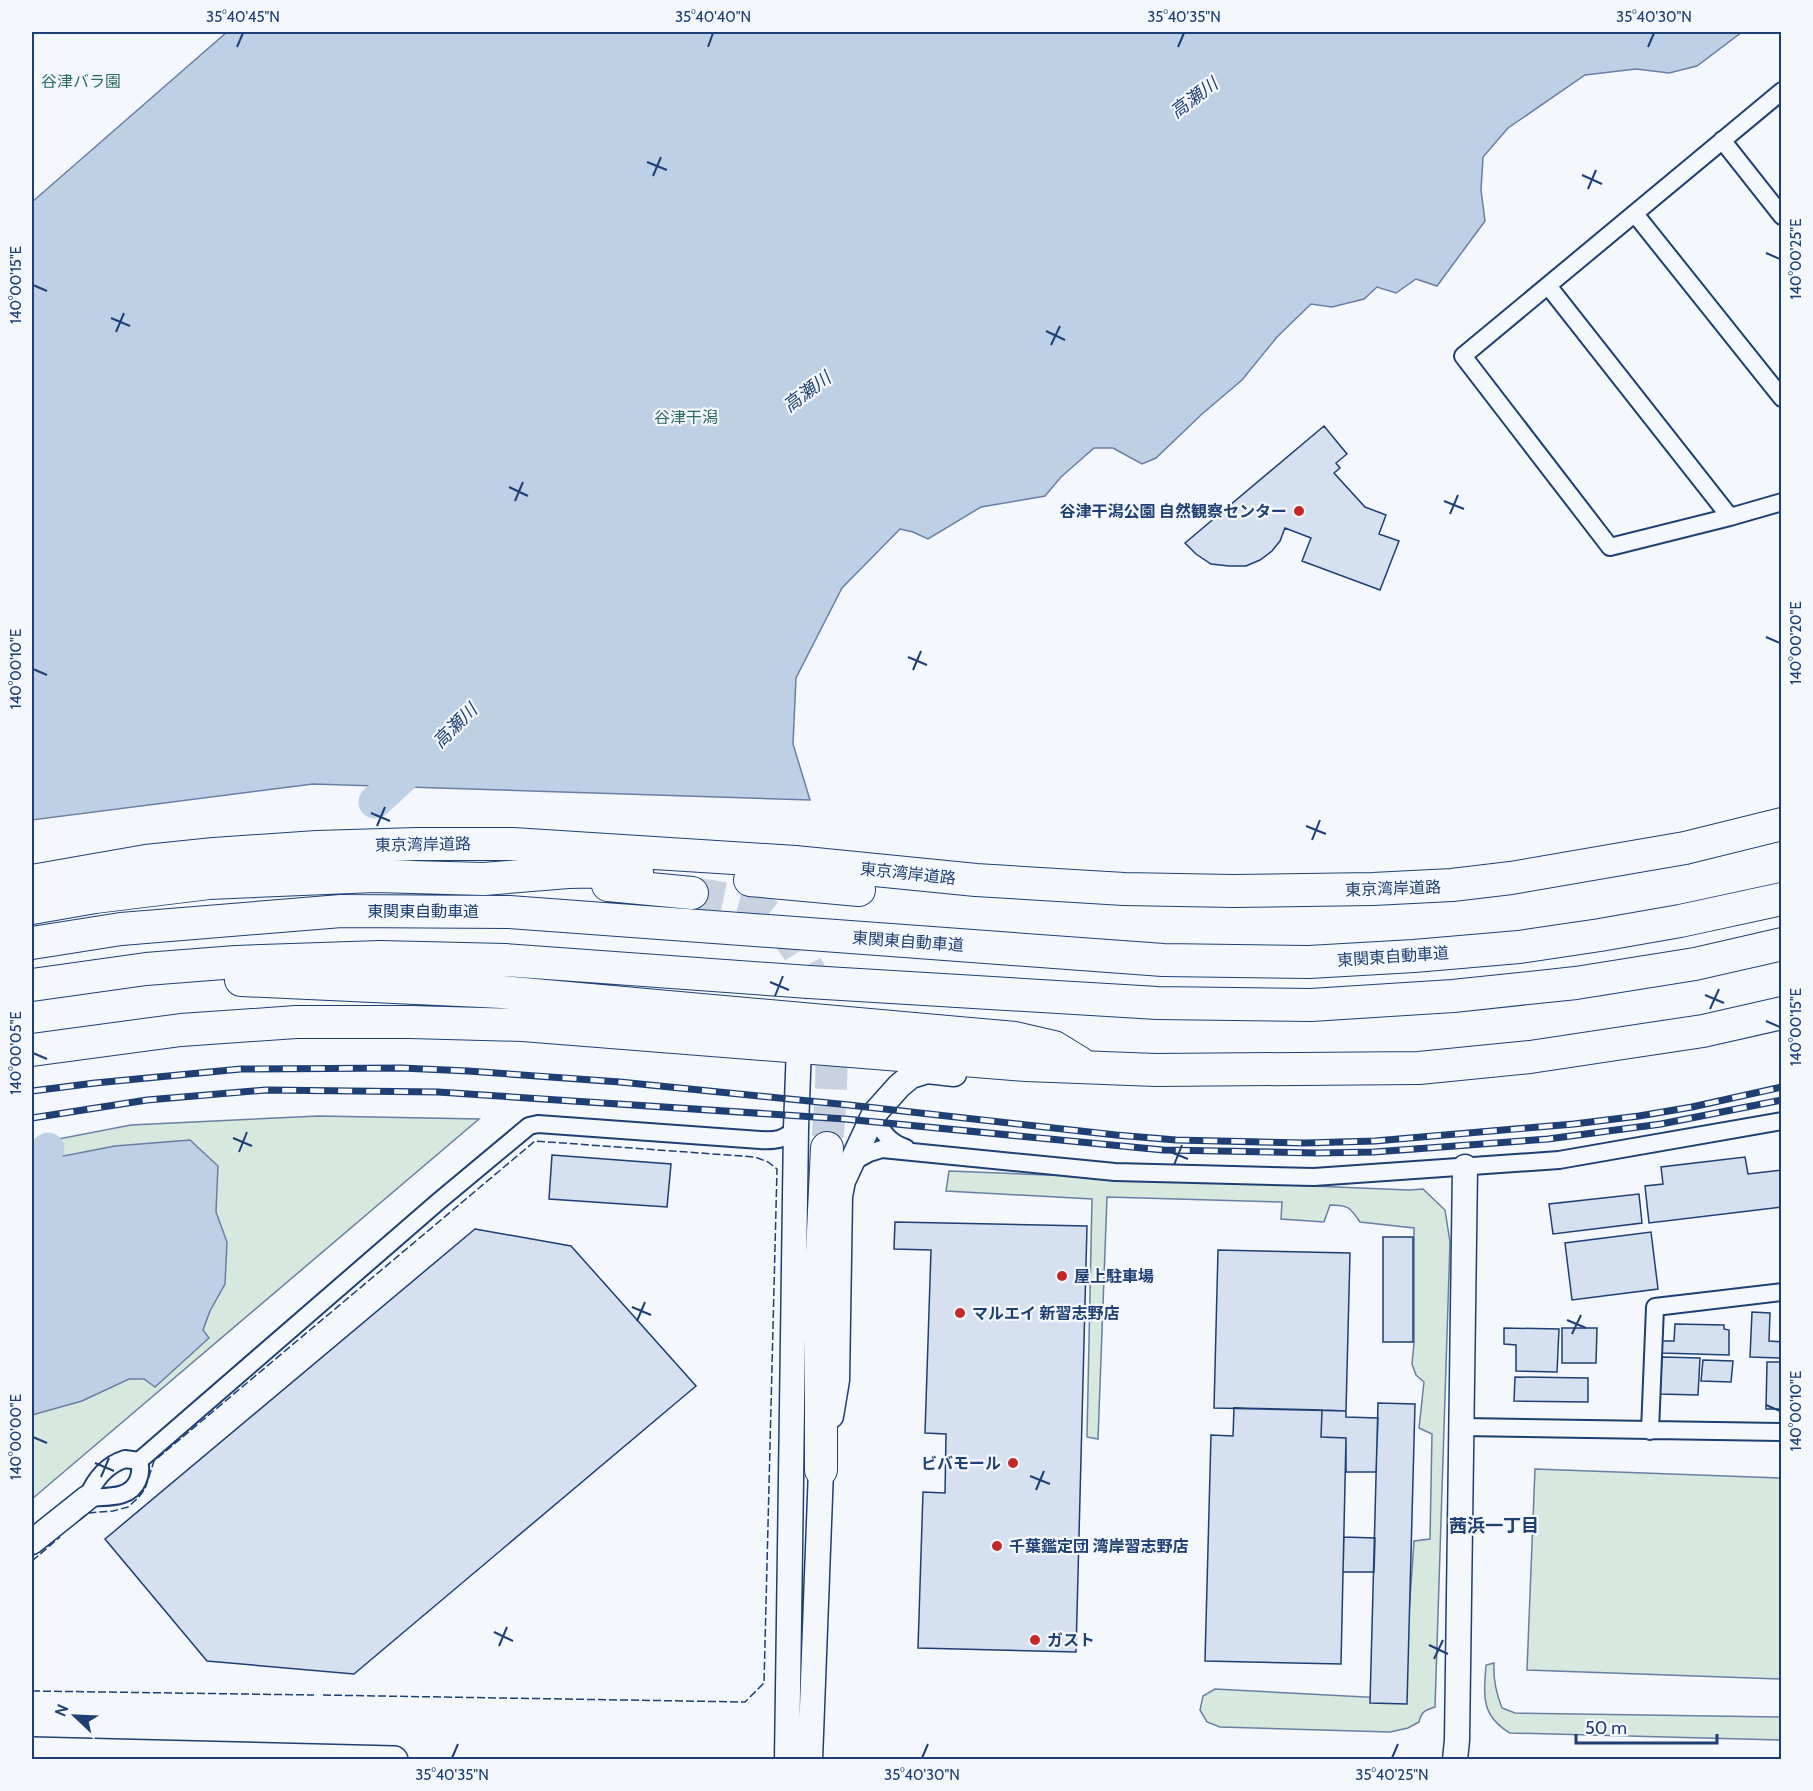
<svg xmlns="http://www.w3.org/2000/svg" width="1813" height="1791" font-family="Cabin,'Noto Sans JP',sans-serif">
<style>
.green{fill:#d7e8df;stroke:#687fa3;stroke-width:1.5}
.water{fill:#bed0e5;stroke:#687fa3;stroke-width:1.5}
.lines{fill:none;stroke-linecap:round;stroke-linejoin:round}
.river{stroke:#bed0e5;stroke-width:33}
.building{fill:#d5e0f0;stroke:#1d3f73;stroke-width:1.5}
.highway-tunnel{stroke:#c9d2e0;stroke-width:32;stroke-dasharray:32 16;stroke-linecap:butt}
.street-casing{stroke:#1d3f73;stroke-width:20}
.secondary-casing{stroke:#1d3f73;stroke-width:27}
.primary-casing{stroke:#1d3f73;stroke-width:30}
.highway-casing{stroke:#1d3f73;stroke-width:34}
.street{stroke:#f4f7fb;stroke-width:16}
.secondary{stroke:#f4f7fb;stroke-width:24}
.primary{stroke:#f4f7fb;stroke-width:27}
.highway{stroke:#f4f7fb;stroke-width:32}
.rail-casing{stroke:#1d3f73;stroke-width:7}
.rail{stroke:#f4f7fb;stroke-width:4.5;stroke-dasharray:14;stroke-linecap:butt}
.fence{stroke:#1d3f73;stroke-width:1.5;stroke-dasharray:8 3;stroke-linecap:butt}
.ticks{fill:none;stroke:#1d3f73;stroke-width:2}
.poi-dot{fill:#c62828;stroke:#f4f7fb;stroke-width:2}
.labels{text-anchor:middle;stroke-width:4.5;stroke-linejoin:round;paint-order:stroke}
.park-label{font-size:16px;fill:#2c6c60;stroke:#f4f7fb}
.poi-label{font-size:16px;font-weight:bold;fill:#1d3f73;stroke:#f4f7fb;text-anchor:start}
.street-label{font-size:16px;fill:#1d3f73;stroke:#f4f7fb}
.water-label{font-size:18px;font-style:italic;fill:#1d3f73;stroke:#f4f7fb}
.neighbourhood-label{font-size:18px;font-weight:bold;fill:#1d3f73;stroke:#f4f7fb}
.neatline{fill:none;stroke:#1d3f73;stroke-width:2}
.ticks-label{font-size:15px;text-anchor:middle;fill:#1d3f73}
</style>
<rect width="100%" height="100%" fill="#f4f7fb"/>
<path class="green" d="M319 1116 479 1119 32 1499V1144L131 1125Z
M949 1171 1409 1190 1423 1189 1445 1210 1450 1242 1435 1707C1425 1710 1421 1712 1419 1722L1408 1728 1390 1732 1220 1727 1207 1722 1200 1710 1203 1696 1215 1689 1403 1699 1414 1541 1430 1539 1432 1434 1419 1428 1424 1382 1416 1375 1412 1364 1414 1343V1228L1360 1222C1350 1207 1348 1205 1330 1205L1324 1222 1281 1219 1282 1202 1107 1197 1098 1439 1087 1437 1092 1199 946 1191Z
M1535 1469 1781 1478V1679L1527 1670Z
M1494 1663C1493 1680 1496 1693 1502 1708L1515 1713 1781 1717V1740L1510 1733C1480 1715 1484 1695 1486 1665Z"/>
<path class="water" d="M227 32H1742L1697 66 1669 73 1636 69 1585 75 1508 128 1483 157 1481 190 1485 221 1437 286 1416 279 1396 293 1377 287 1364 299 1332 307 1311 304 1277 337 1242 380 1202 414 1156 458 1142 464 1113 448H1094L1061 477 1045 496 981 507 928 539 913 532 900 529 842 588 796 678 793 744 810 800 313 784 32 820V202Z
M190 1140 218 1166 216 1212 227 1242 225 1284 210 1311 203 1330 209 1338 155 1387 144 1379H129L82 1401 32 1415V1162L115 1146Z"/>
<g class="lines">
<path class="river" d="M375 802 426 755
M32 1166 48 1149"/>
</g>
<path class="building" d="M1324 426 1347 454 1336 463 1340 468 1334 473 1365 507 1386 515 1379 534 1399 541 1380 590 1302 561 1311 538 1285 528 1280 541 1272 551 1260 560 1246 566H1229L1211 564 1196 554 1185 543Z
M552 1155 671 1164 667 1207 549 1199Z
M1745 1157 1748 1174 1782 1170V1207L1649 1223 1645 1186 1663 1184 1661 1167Z
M1639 1194 1642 1223 1553 1234 1549 1204Z
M895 1222 1087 1226 1076 1652 918 1648 923 1492 945 1493 946 1434 925 1433 931 1250 894 1249Z
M475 1229 571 1246 696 1386 354 1674 207 1661 105 1539Z
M1651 1232 1658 1289 1572 1300 1565 1243Z
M1383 1237H1413V1342H1383Z
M1218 1250 1350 1253 1346 1411 1214 1408Z
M1752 1312 1770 1313 1769 1341 1782 1342V1358L1750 1357Z
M1675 1324 1724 1325V1329L1729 1330V1355L1662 1353V1341H1674Z
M1504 1328 1559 1329 1557 1372 1516 1371V1345L1504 1344Z
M1562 1328H1597L1596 1363H1562Z
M1662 1357 1700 1358 1698 1395 1660 1394Z
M1703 1360 1733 1361 1731 1382 1701 1381Z
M1767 1362H1782V1409H1766Z
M1515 1377 1588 1378V1402L1514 1401Z
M1378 1403 1415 1404 1407 1704 1370 1703Z
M1234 1408 1322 1410 1321 1437 1346 1438 1341 1664 1205 1661 1211 1435 1233 1436Z
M1322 1410 1346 1411V1417L1378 1418 1376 1472H1346V1438L1321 1437Z
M1344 1537 1375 1538 1374 1572H1343Z"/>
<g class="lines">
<path class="highway-tunnel" d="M692 893C713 896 735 899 755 907 772 914 784 930 794 945 842 1014 832 1069 827 1148"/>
<g class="street-casing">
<path id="street" d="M1782 91 1463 356 1610 547 1730 517 1782 502
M1722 140 1782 216
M1635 214 1782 398
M1549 287 1730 517
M874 1114C882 1132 888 1142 906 1148
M851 1163 869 1153 882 1149 1115 1172 1314 1177 1559 1160 1782 1121
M1463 1427 1782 1432
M1650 1431 1655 1307 1782 1292
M125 1459 139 1461C141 1468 141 1473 138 1480 130 1500 105 1496 87 1498 94 1481 106 1465 125 1459Z
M139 1461 439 1201 529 1126 538 1124 760 1140C775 1141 785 1140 796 1128"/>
</g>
<g class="secondary-casing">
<path id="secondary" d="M831 1416 837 1380 840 1196 843 1181 874 1114 899 1086 911 1076 927 1071 954 1074
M32 1542 87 1498
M787 1760 796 1128 799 1047
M810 1760 821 1470 824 1453
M1455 1760 1457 1740 1465 1167"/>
</g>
<g class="primary-casing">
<path id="primary" d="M32 1751 394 1760"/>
</g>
<g class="highway-casing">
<path id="highway" d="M750 880 859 890
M32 881 146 861 214 854 317 847 417 844H513L795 862 976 880 1124 889 1233 891 1373 889 1452 885 1511 878 1685 848 1782 824
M608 885 692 893
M32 908 95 897 209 883 375 876 484 879 568 872 616 871 637 872
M32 943 121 929 341 911 509 912 1163 960 1309 962 1414 956 1519 947 1600 935 1680 921 1782 899
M241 980 502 992 1015 1038 1054 1047 1080 1063
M32 985 146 969 236 962 380 957 505 960 809 982 1157 1003 1311 1005 1453 996 1576 983 1695 964 1782 944
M32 1050 181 1030 296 1022H410L523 1025 1026 1065 1156 1070 1419 1068 1530 1057 1703 1031 1782 1013
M821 1470V1274L827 1148"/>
</g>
<use href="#street" class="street"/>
<use href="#secondary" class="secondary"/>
<use href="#primary" class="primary"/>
<use href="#highway" class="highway"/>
<g class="rail-casing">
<path id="rail" d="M32 1091 95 1083 241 1069 401 1068 468 1071 620 1082 849 1105 1116 1135 1176 1140 1305 1143 1375 1141 1574 1124 1639 1116 1692 1107 1782 1087
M32 1118 147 1100 266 1090 438 1092 845 1119 1163 1150 1317 1153 1374 1152 1548 1139 1661 1124 1782 1100"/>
</g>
<use href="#rail" class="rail"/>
<path class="fence" d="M80 1520 88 1513 113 1511 128 1507 138 1498 145 1489 154 1461 535 1141 755 1157 768 1162 777 1169 764 1683 745 1702 320 1695
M32 1561 60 1537
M32 1691 314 1695"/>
</g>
<path class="ticks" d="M237 47 243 33M708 47 713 33M1178 47 1184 33M1648 47 1654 33M647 162 667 170M1582 175 1602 184M653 176 661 157M1588 189 1596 170M1766 253 1780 259M33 285 47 291M111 318 130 326M1046 331 1065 340M116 332 124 313M1051 345 1060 326M509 487 528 496M515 501 523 482M1444 501 1464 509M1450 514 1458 495M1766 637 1780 643M908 657 927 665M33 669 47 675M913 670 921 651M371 813 390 821M377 826 385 807M1306 826 1326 834M1312 840 1320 820M770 982 789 990M1705 995 1724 1003M775 996 783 976M1710 1009 1719 989M1766 1021 1780 1027M33 1053 47 1059M233 1138 252 1146M1168 1151 1188 1159M239 1152 247 1132M1174 1165 1182 1145M632 1307 651 1315M1567 1320 1586 1328M637 1321 645 1302M1572 1334 1581 1315M1766 1405 1780 1411M33 1437 47 1443M95 1463 114 1471M1030 1476 1050 1484M101 1477 109 1458M1036 1490 1044 1471M494 1632 513 1641M1429 1645 1448 1654M499 1646 507 1627M1434 1659 1443 1640M452 1758 458 1744M922 1758 928 1744M1392 1758 1398 1744"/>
<g class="poi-dot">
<circle cx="1299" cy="511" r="6"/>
<circle cx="1062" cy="1276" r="6"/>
<circle cx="960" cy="1313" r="6"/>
<circle cx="1013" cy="1463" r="6"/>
<circle cx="997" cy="1546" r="6"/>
<circle cx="1035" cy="1640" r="6"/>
</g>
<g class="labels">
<g class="park-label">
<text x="81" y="87">谷津バラ園</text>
<text x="686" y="423">谷津干潟</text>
</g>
<g class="poi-label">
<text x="1287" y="517" text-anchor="end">谷津干潟公園 自然観察センター</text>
<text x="1074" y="1282">屋上駐車場</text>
<text x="972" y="1319">マルエイ 新習志野店</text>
<text x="1001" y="1469" text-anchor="end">ビバモール</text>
<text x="1009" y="1552">千葉鑑定団 湾岸習志野店</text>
<text x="1047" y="1646">ガスト</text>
</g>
<g class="street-label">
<text transform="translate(423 844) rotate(-1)" y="6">東京湾岸道路</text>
<text transform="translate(908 873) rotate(6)" y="6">東京湾岸道路</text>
<text transform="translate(1393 888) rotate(-2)" y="6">東京湾岸道路</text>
<text x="423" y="917">東関東自動車道</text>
<text transform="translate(908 941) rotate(4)" y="6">東関東自動車道</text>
<text transform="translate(1393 956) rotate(-4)" y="6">東関東自動車道</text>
</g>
<g class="water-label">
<text transform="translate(1194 98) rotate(-37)" y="6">高瀬川</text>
<text transform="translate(807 392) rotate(-37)" y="6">高瀬川</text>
<text transform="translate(455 726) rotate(-45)" y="6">高瀬川</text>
</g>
<g class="neighbourhood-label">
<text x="1494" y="1532">茜浜一丁目</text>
</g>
</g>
<rect width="1813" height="1791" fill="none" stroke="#f4f7fb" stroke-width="66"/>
<g transform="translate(75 1716) rotate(293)" stroke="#f4f7fb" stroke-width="4.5" paint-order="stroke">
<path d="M0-4.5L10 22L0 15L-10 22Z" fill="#1d3f73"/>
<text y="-9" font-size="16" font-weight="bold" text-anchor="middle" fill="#1d3f73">N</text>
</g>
<path d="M1576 1734v9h141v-9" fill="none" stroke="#1d3f73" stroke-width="3"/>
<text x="1585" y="1734" font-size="18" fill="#1d3f73" stroke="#f4f7fb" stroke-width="4.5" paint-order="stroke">50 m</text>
<rect x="33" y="33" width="1747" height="1725" class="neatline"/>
<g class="ticks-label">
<text x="243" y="22">35°40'45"N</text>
<text x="713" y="22">35°40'40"N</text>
<text x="1184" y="22">35°40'35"N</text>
<text x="1654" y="22">35°40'30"N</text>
<text transform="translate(1796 259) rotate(-90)" y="5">140°00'25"E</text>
<text transform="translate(16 285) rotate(-90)" y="5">140°00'15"E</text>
<text transform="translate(1796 643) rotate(-90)" y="5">140°00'20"E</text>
<text transform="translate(16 669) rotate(-90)" y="5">140°00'10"E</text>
<text transform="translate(1796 1027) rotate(-90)" y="5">140°00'15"E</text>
<text transform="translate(16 1053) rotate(-90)" y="5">140°00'05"E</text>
<text transform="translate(1796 1411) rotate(-90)" y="5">140°00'10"E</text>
<text transform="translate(16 1437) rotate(-90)" y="5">140°00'00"E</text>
<text x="452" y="1780">35°40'35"N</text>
<text x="922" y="1780">35°40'30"N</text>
<text x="1392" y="1780">35°40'25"N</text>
</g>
</svg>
